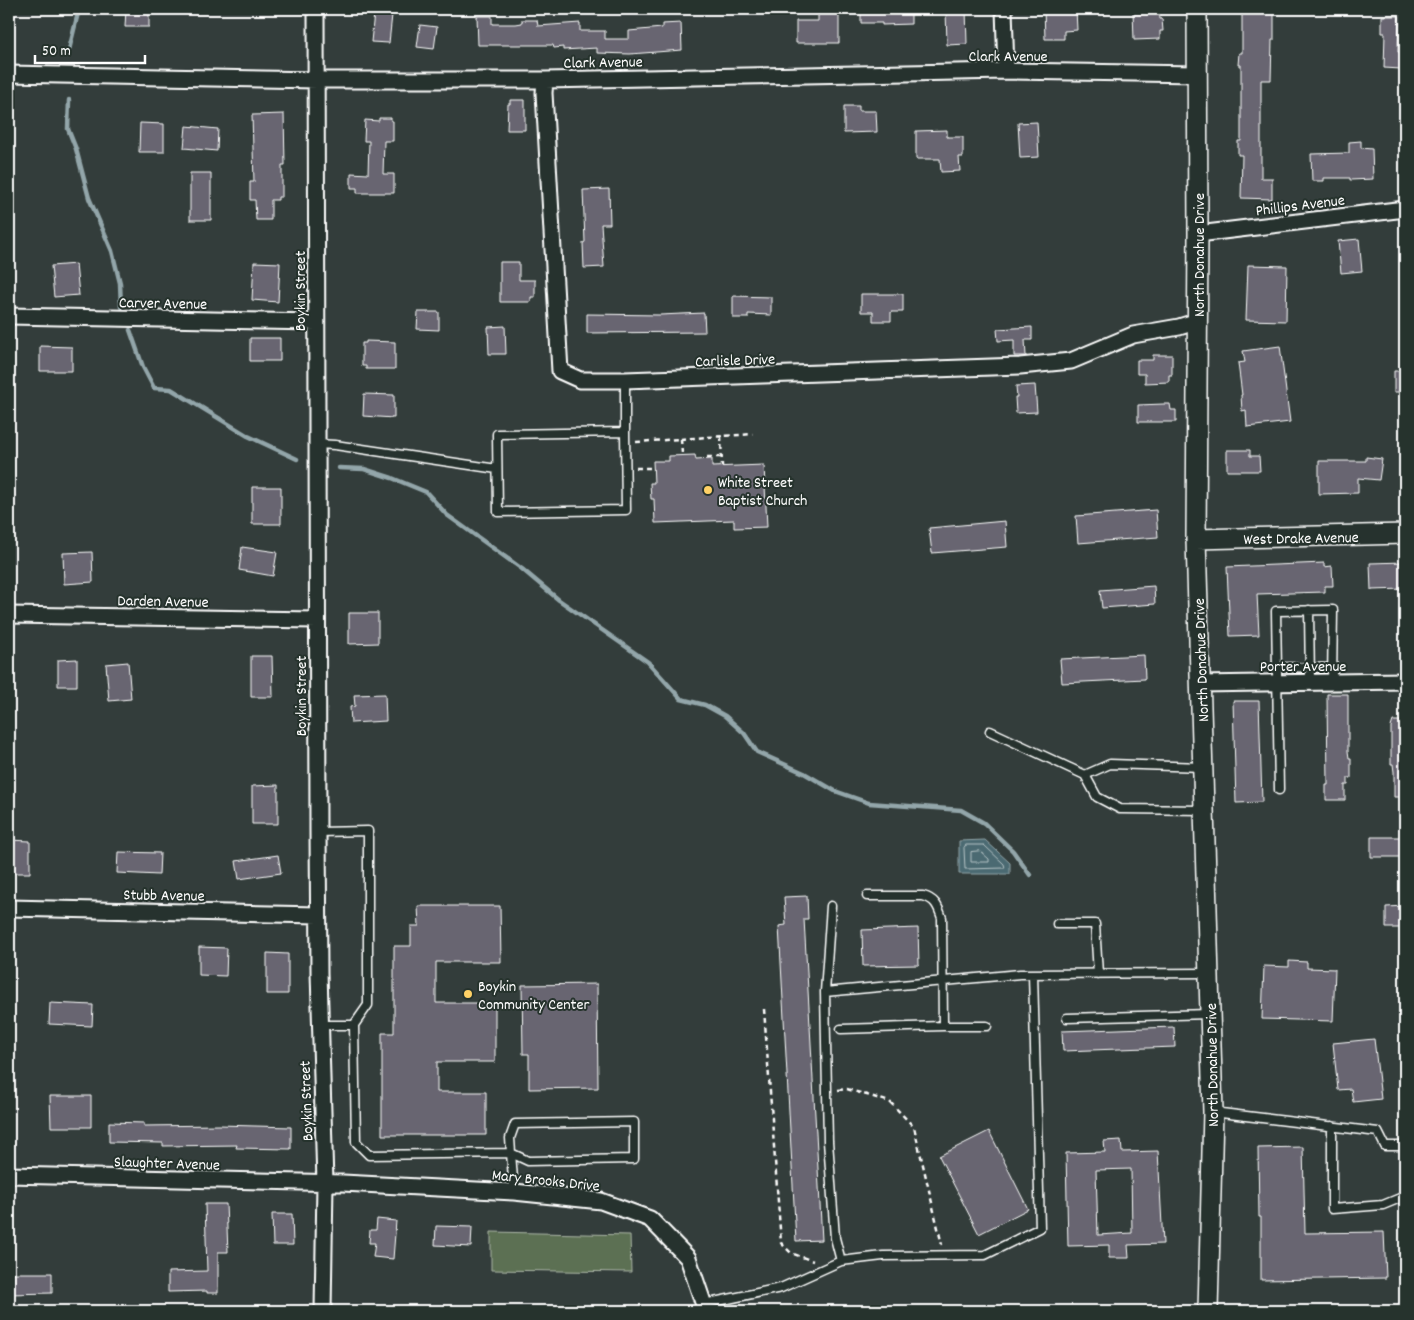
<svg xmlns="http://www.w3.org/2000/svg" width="1414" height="1320" font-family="Dekko,sans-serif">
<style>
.green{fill:#5c7053;stroke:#aeb8a9}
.water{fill:#4b6b72;stroke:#93a6aa}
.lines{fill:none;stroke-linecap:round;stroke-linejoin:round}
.shore{stroke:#b7c4c7;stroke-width:1}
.stream{stroke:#93a6aa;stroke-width:4.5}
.building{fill:#676571;stroke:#fff;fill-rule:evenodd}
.service-casing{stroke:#fff;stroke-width:11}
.minor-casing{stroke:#fff;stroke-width:19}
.tertiary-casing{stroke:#fff;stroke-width:22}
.path{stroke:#fff;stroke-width:2.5;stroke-dasharray:5 4;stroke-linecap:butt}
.service{stroke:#26332d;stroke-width:8}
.minor{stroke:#26332d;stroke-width:15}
.tertiary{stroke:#26332d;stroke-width:19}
.poi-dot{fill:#ffd166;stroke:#26332d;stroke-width:2}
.labels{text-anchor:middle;stroke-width:4;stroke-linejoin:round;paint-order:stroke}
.street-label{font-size:16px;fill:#fff;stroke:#26332d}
.poi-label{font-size:16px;fill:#fff;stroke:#26332d;text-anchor:start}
</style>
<rect width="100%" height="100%" fill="#333d3b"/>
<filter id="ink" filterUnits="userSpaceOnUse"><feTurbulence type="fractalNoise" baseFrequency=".02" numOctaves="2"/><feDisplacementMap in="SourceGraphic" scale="10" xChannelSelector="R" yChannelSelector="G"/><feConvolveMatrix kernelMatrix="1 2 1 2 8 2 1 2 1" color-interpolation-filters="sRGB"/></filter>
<g filter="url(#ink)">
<path class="green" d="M491 1232 630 1235 631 1272 491 1270Z"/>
<path class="water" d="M985 840 1010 863V874H959V841Z"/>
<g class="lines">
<path class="shore" d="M966 845H984L1004 864 1005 868 965 869 964 848Z
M980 851 989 859V862H971V852Z"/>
<path class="stream" d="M68 54 79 9
M69 100 68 129 76 149 89 198 112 251 120 283 121 307
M130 330 143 367 154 388 171 389 248 436 297 459
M339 468 364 469 392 478 426 492 447 515 522 569 559 600 648 662 681 699 705 705 725 716 744 733 757 752 804 773 835 791 869 803 961 810 984 823 1013 851 1030 875"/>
</g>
<path class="building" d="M126 9H149V27H125Z
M818 9H839V43H796V21H818Z
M861 9H911V24L882 25V23H861Z
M946 9H966L967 44 947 45Z
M1044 9H1076L1077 30 1064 31V39H1045Z
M1159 10 1160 19H1162L1163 31H1160V39L1134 40 1133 11Z
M1274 11V40H1272L1271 80H1261V178H1272V199L1241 198 1242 155H1238V141H1241V65H1238L1239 53H1242V12Z
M374 13 392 15 389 43 371 42Z
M477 16H492V24H516L522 23V20H537L538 26 580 23V31H605V39H629V31L662 28V24L681 23 682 50 630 54 597 53V48L563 50V47L554 48 553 45H478Z
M1382 16H1399L1398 52H1401V69L1384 68 1385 33H1382Z
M420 25 437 27 434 49 417 47Z
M510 100H525V130H507L508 104H510Z
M844 106H859V111H876L877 132 844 133Z
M284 114 285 165H282V197H278V200H271V220H256L255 200H250V182H254L252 115Z
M379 118H391V121H393V141H384L383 174H394V193H357V188H351V173L368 174 369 141H364L365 120 379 121Z
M1037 122 1039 157 1020 158 1018 123Z
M140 123 164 124V152H139Z
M186 126 218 129 217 151 184 148Z
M947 130V137H963V157H959L960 171 941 172 940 159H916V131Z
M1361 141V148L1372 149 1373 179 1350 180V178H1324V181H1312L1311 154 1349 153V142Z
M190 173H211V220H190Z
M609 189 610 224H601L604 267 584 268 583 243 585 242 583 190Z
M1359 239 1362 271 1341 273 1338 241Z
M254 262 280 263 278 302 252 300Z
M500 262H519V280H535V297H531V302H500Z
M76 264 79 295 54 297 51 266Z
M1248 265 1287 266 1286 321 1246 320Z
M861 294H903V312H891V321H873V312H861Z
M733 296 771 297V315L748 314V318H733Z
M418 312H439V330L417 329Z
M704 313 705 332 587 333V314L660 315Z
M505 326 506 354H489L488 327Z
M1032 327V340H1025L1026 356H1014V340L998 341 997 329Z
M250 338H280V361H250Z
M366 341 395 342V369H366V366H362V343H366Z
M40 346 72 347V371H40Z
M1280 346 1290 422 1247 427 1246 410 1242 411 1241 395H1242L1238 363 1245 362 1243 351Z
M1153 355H1172V375H1169V382L1145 383V374H1137V360H1153Z
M1394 371H1405V392H1394Z
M1035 385 1037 412 1016 413 1015 397H1017L1016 386Z
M364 394 394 395V418L363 416Z
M1164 404H1170L1171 410H1176V422H1138V405Z
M1227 450H1250V456H1259L1260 471H1227Z
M695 455 696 460 712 459V467L764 465 767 527 734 528V520L655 523 654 499H651L650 483H654L653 461H669V456Z
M1366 457 1382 459 1379 480 1358 478V493L1319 494V461H1366Z
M252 487H281V524H252Z
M1156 510 1158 537 1078 543 1076 516Z
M1005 521 1007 547 932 553 929 528Z
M242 547 277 552 273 576 239 570Z
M92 552 93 582 64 584 63 553Z
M1405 562V589L1371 590 1370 563Z
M1324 563V567L1332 566 1333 586H1325V592L1257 594 1259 635 1230 636 1227 567Z
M1154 586 1155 604 1102 608 1100 590Z
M349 613H378V643L349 644Z
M1144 655 1145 679 1062 683 1060 659Z
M251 656H272L273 697H251Z
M77 659V686H58V660Z
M128 662 131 699 109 701 106 664Z
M385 694 386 721 351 723 350 707 355 706 354 695Z
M1327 694H1348V751L1349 758H1351V778H1348V785H1345V800H1326V785H1328Z
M1233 701H1259L1262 802 1236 803Z
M1393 721H1405V797H1394V772L1393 764H1391V727Z
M278 785V824H252V786Z
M1371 837H1405V857H1371Z
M9 840 30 841V873H9Z
M118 852 160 853 159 875 117 873Z
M278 855 281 873 239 879 236 861Z
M807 896 808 919H804L822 1240 796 1241 779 926 786 925 784 897Z
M418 906H500L501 962H436V1003H495V1062H437V1092H486V1135H382V1033H394V946H411V926H419Z
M1405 906V928H1386V907Z
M918 928 919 965 863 966 862 930Z
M199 947 227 948 226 976 199 975Z
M267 953 288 954V994H267Z
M1289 961 1307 962V968L1335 969 1333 1021 1262 1019 1264 966 1289 967Z
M597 984 598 1088 529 1089V1054H523L522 985Z
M50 1003 93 1005 92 1026 49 1024Z
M1174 1027 1175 1047 1063 1051 1062 1031Z
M1374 1039 1381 1099 1353 1102 1351 1089 1338 1090 1333 1043Z
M50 1096H91V1127H51Z
M109 1122 144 1123V1126L219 1125 291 1127V1149L236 1148 237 1145 163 1146V1143L109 1142Z
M989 1131 1028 1209 979 1234 939 1156Z
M1121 1140 1122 1152 1158 1151 1163 1244 1128 1245 1129 1258H1109V1245L1068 1246 1066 1153 1105 1152 1104 1141ZM1131 1169 1132 1233 1098 1235 1096 1170Z
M1303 1147 1305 1233 1384 1232 1386 1278 1261 1280V1217H1259L1258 1148Z
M205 1204H226L228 1252H218V1293H207V1291L168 1292V1272L207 1271Z
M272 1214H292L293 1245H273Z
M377 1219 396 1221 393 1259 373 1257 375 1243H369L370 1230H376Z
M436 1226 472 1227 471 1247 435 1245Z
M9 1273H52V1293L9 1294Z"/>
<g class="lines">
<g class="service-casing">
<path id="service" d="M625 432 626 510 498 512 497 434Z
M625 432V380
M316 444 335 445 497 469
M1309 610 1310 682
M1277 667 1332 668
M990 731 1085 775 1110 764 1203 767
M1085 775 1097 797 1120 809 1204 810
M1279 790 1276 611 1333 610 1332 683
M318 832 368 831V1005L354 1025
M831 906 825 992 828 1141 835 1238 841 1261
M1057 924H1095L1098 974
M825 992 1020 974 1209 973
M1067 1018 1210 1014
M320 1025H354L356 1142 369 1155 511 1153 514 1192
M943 1026H987
M841 1029 943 1026 942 918C938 906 935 899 923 896H867
M1213 1112 1378 1132 1385 1146H1405
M634 1122V1159L528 1161 511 1153 510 1138 515 1124Z
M1332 1126V1209L1383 1205 1405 1196
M704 1304 781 1288 841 1261 883 1256 985 1255 1040 1228 1033 974"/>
</g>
<g class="minor-casing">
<path id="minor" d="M316 9 318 832 319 972 325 1183 323 1311
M1004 9 1006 71
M9 74 317 80H545L1006 71 1197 74
M545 80 544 93 560 371 580 380H625L1020 366 1071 361 1133 335 1179 327 1198 321
M1198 234 1405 209
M9 316 316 322
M9 615 317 620
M1200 684 1405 681
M9 908 318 915
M9 1175 343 1183 514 1192 601 1201 650 1219 688 1258 706 1311"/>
</g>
<g class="tertiary-casing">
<path id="tertiary" d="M1197 9 1198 234 1196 539 1213 1112 1208 1311
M1196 539 1405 534"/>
</g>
<path class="path" d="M721 436 722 467
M681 439 682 454
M636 442 753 434
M707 457H722
M636 468H651
M764 1009 781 1243 791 1253 813 1261
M838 1090 847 1089 890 1102 914 1127 942 1245"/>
<use href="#service" class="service"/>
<use href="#minor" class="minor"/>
<use href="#tertiary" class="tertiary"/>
</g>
</g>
<g class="poi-dot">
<circle cx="708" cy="490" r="5"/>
<circle cx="468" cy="994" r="5"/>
</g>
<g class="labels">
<g class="street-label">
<text x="1008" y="61">Clark Avenue</text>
<text transform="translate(603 61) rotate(-1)" y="6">Clark Avenue</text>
<text transform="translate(1300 204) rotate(-7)" y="6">Phillips Avenue</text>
<text transform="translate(1198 255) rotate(-90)" y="6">North Donahue Drive</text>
<text transform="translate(299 291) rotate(-90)" y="6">Boykin Street</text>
<text transform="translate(163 302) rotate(1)" y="6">Carver Avenue</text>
<text transform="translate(735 359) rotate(-2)" y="6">Carlisle Drive</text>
<text transform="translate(1301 537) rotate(-1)" y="6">West Drake Avenue</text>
<text transform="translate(163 600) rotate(1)" y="6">Darden Avenue</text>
<text transform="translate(1200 660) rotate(-92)" y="6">North Donahue Drive</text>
<text x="1303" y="671">Porter Avenue</text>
<text transform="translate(300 696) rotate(-90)" y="6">Boykin Street</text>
<text transform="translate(164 894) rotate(1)" y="6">Stubb Avenue</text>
<text transform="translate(1211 1065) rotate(-91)" y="6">North Donahue Drive</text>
<text transform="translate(305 1101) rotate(-92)" y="6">Boykin Street</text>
<text transform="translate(167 1162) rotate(2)" y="6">Slaughter Avenue</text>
<text transform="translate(546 1179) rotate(6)" y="6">Mary Brooks Drive</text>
</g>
<g class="poi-label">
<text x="718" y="487">White Street<tspan x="718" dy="18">Baptist Church</tspan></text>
<text x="478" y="991">Boykin<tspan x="478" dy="18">Community Center</tspan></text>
</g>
</g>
<rect width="1414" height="1320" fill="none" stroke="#26332d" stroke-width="30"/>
<rect x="15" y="15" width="1384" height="1290" fill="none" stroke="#fff" stroke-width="2" filter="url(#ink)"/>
<path d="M35 55v8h110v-8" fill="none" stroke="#ffffff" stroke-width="2.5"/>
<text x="42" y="55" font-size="15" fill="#ffffff" stroke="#26332d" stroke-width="4" paint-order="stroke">50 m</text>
</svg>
